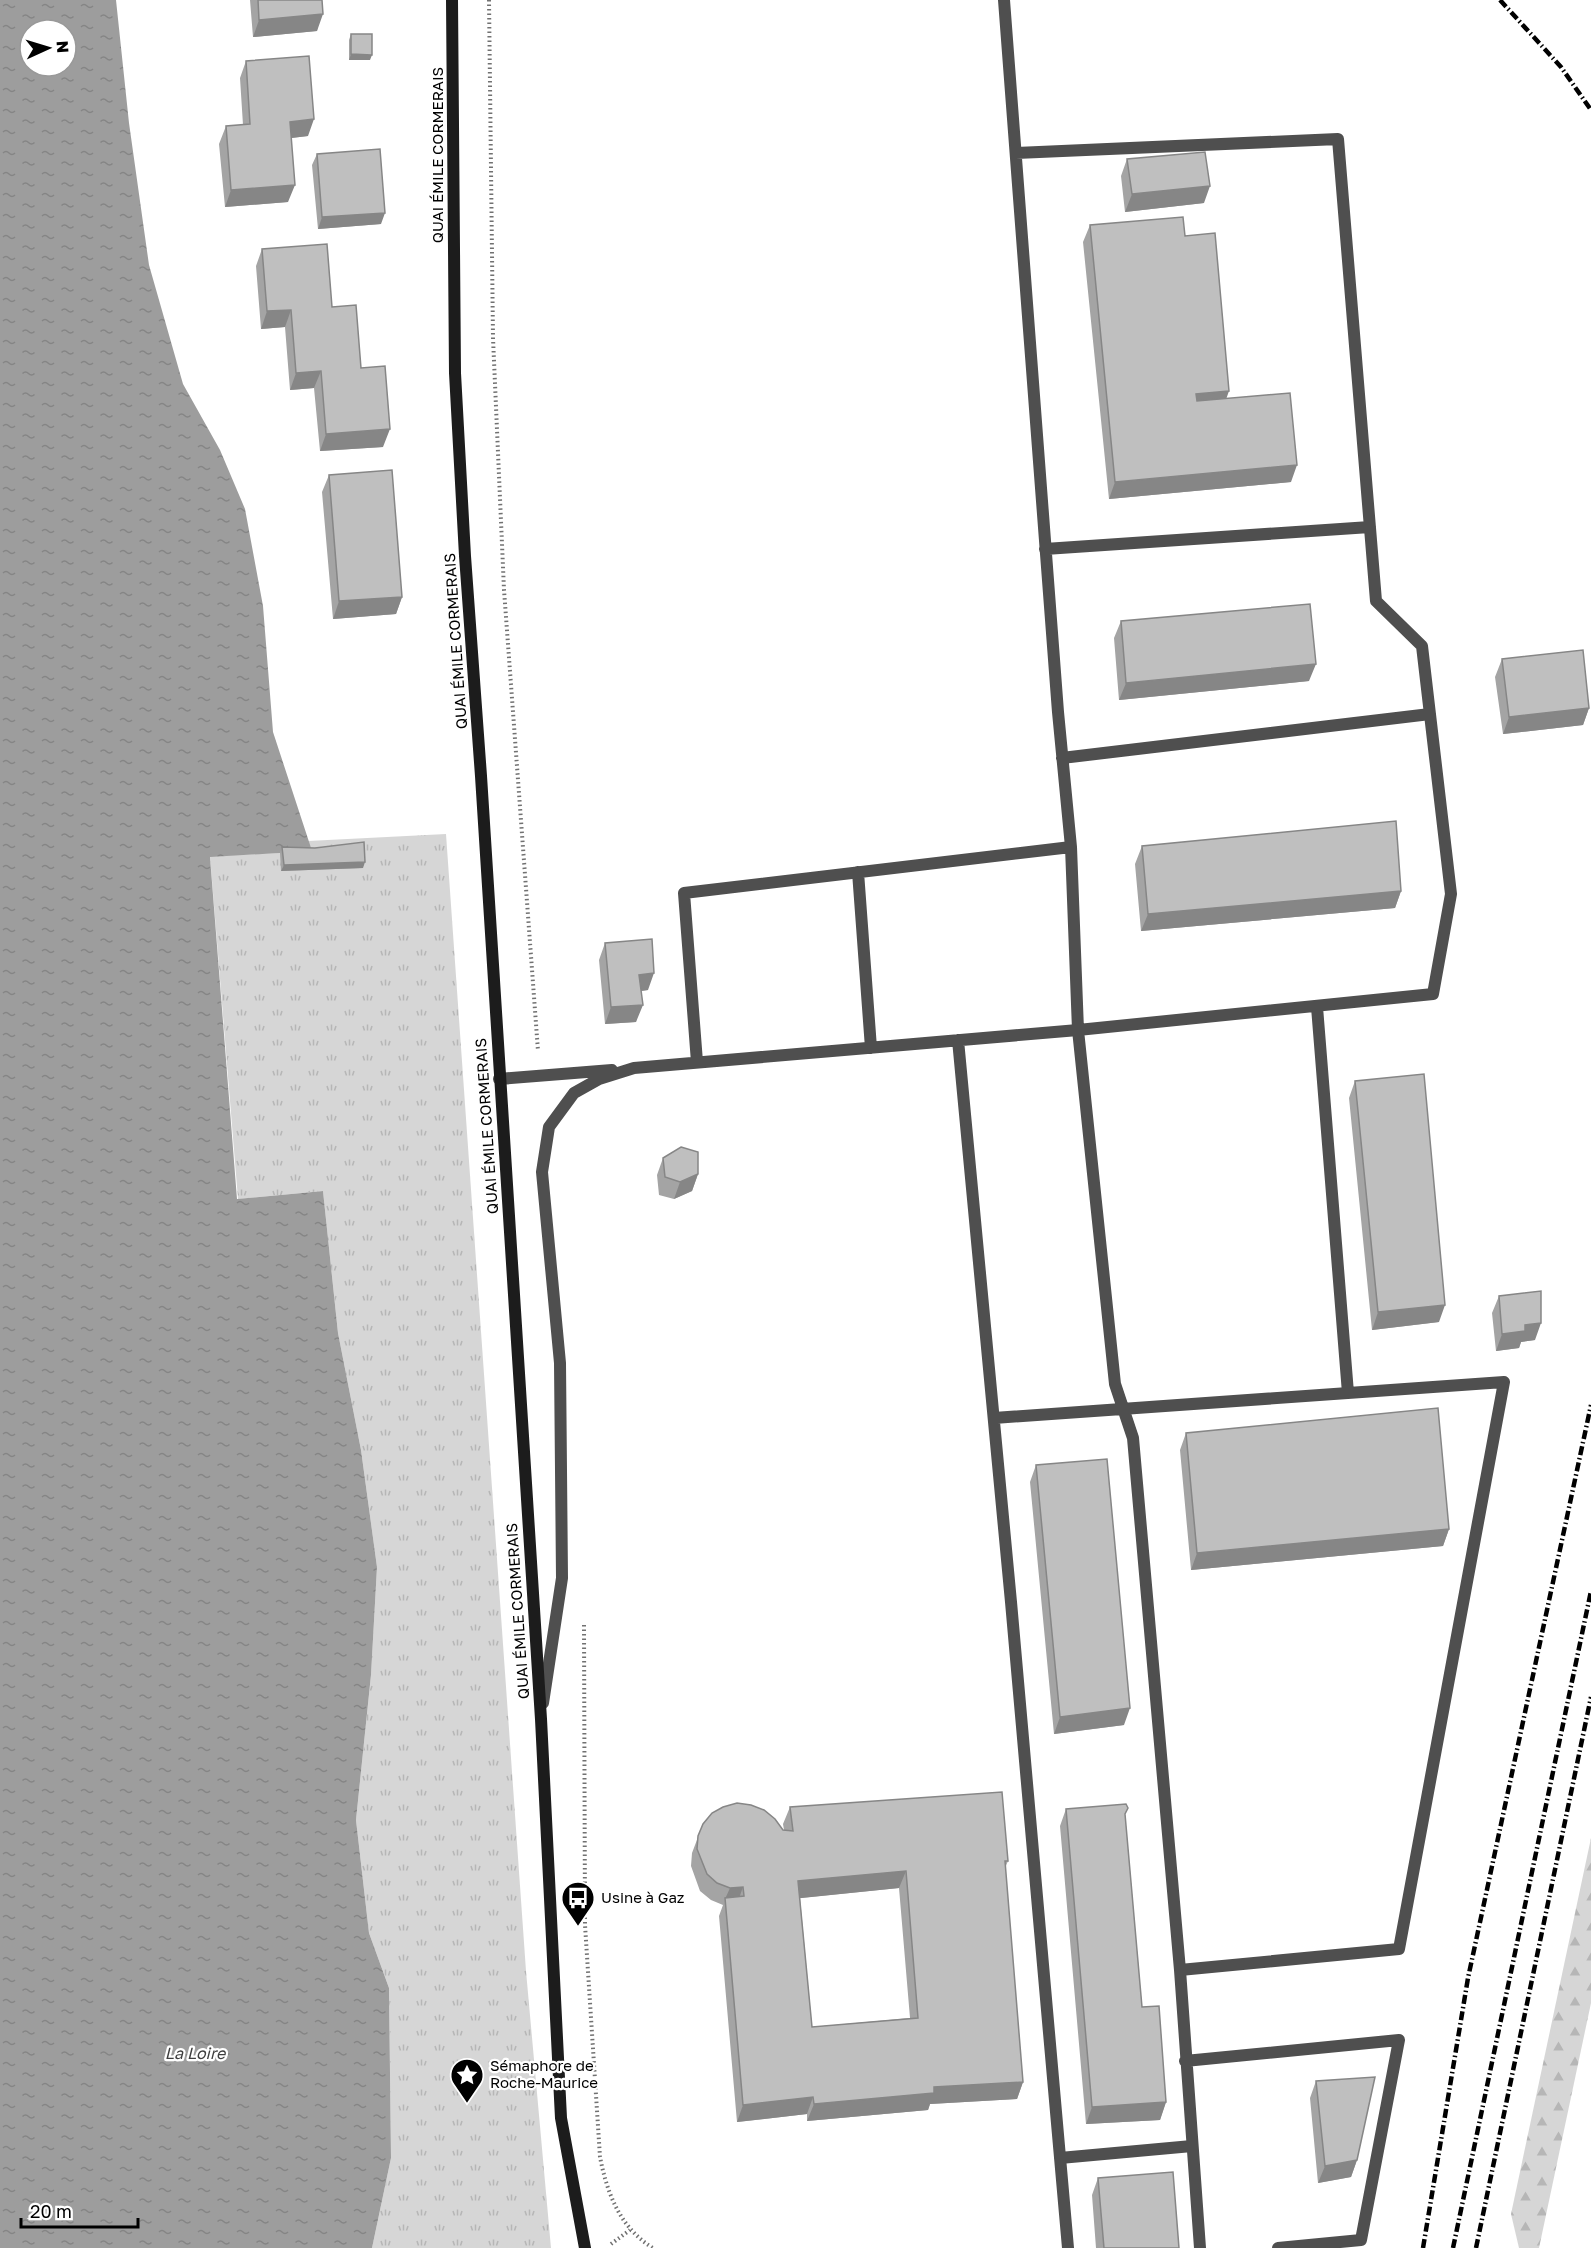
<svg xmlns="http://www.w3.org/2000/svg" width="1591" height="2248" font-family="'Golos Text',sans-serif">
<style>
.grass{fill:url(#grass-tufts)}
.forest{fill:url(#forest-firs)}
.water{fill:url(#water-ripples);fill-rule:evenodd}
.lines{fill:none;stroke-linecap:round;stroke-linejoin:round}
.path{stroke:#717171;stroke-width:4;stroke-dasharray:1.5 3;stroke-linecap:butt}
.service{stroke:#4f4f4f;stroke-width:12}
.secondary{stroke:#1c1c1c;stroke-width:12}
.rail{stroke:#000;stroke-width:4.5;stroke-dasharray:9 3 1.5 3;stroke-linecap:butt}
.wall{fill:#a4a4a4;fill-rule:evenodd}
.shaded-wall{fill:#868686}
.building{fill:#bfbfbf;stroke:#868686;stroke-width:1.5;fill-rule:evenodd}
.labels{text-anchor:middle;stroke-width:4.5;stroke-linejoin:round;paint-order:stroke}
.street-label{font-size:15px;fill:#000;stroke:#fff}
.poi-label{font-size:15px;fill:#000;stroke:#fff;text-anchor:start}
.water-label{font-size:16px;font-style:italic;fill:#3e3e3e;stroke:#fff}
</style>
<defs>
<pattern id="grass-tufts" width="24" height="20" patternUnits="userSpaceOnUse" patternTransform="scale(1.5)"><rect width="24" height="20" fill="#d6d6d6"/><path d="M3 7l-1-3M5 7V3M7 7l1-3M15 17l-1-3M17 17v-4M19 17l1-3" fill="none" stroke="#b6b6b6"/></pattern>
<pattern id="forest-firs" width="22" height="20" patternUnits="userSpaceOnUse" patternTransform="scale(1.5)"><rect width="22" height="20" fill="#d6d6d6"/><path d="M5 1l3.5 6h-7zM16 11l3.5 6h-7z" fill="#b6b6b6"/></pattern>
<pattern id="water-ripples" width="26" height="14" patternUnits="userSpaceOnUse" patternTransform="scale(1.5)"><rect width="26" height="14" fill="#9d9d9d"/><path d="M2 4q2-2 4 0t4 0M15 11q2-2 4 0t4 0" fill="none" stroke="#858585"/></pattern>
</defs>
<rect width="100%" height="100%" fill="#fff"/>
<path class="grass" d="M446 834 526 1971 551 2248H372L391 2158 389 1988 369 1933 356 1820 371 1675 377 1567 361 1450 338 1333 323 1191 238 1199 210 856 280 853 312 854 308 841Z"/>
<path class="forest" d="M1591 1838V2003L1539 2248H1519L1511 2214Z"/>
<path class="water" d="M0 0H116L129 123 149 265 183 384 220 450 245 509 263 606 273 732 313 854 280 853 210 857 237 1199 323 1191 338 1333 361 1450 377 1567 371 1675 356 1820 369 1933 389 1988 391 2158 372 2248H0ZM30 30H66V66H30Z"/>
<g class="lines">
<path class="path" d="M489 0 493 338 504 590 538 1051
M584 1625 585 1925 600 2157C607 2193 620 2228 653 2248
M611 2244 630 2230"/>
<path class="service" d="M1004 0 1058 712 1071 847 1078 1030 1115 1384 1133 1438 1180 1970 1200 2248
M1045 549 1370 527
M1062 758 1430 714
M858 872 871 1048
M1317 1007 1348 1393
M958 1040 1011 1602 1068 2248
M697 1062 684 893 1071 847
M499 1079 612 1070
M994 1418 1504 1382 1399 1949 1180 1970
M543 1703 562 1578 560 1363 542 1172 549 1127 574 1093 599 1079 634 1068 1078 1030 1433 994 1451 894 1422 646 1376 601 1338 139 1016 153
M1185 2061 1399 2040 1361 2240 1278 2248
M1060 2158 1192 2146"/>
<path class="secondary" d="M452 0 455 373 465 556 481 776 541 1719 561 2118 585 2248"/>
<path class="rail" d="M1500 0 1561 67 1591 110
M1423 2248 1468 1978 1591 1405
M1453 2248 1591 1591
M1476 2248 1591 1697"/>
</g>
<path class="wall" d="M250 0H322L317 31 253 37Z
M351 34 370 60H349V40Z
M246 61 308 136 291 138 288 202 225 207 219 144 226 126 243 125 240 78Z
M317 154 381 224 318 229 312 165Z
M1127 159 1204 203 1125 212 1121 176Z
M1090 225 1185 236 1226 399 1291 482 1109 499 1083 242Z
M262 249 332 307 361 368 383 447 320 451 314 388 290 390 285 327 261 329 256 266Z
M329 475 402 597 396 614 333 619 322 492Z
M1121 621 1309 681 1119 700 1114 638Z
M1502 659 1589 708 1583 725 1503 734 1495 677Z
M1142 846 1401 891 1395 908 1141 931 1135 864Z
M282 847 363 868 281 871 280 853Z
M605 943 648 990 641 991 636 1022 605 1024 599 960Z
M1355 1081 1439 1322 1372 1330 1349 1098Z
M663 1158 698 1174 692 1191 674 1199 659 1195 657 1175Z
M1499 1296 1535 1340 1521 1342 1519 1348 1496 1351 1492 1313Z
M1186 1433 1449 1529 1443 1546 1191 1570 1180 1450Z
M1036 1465 1124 1725 1054 1734 1030 1482Z
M790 1807 1008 1861 1005 1868 1023 2082 1017 2099 930 2104 928 2110 807 2121V2114L737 2122 719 1916 723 1905 711 1900 700 1891 691 1866 692 1853 703 1824 784 1830 783 1824ZM899 1888 910 2018 812 2027 800 1898Z
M1066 1809 1125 1814 1142 2007 1166 2102 1160 2120 1086 2124 1060 1826Z
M1316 2081 1357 2160 1351 2177 1318 2183 1310 2098Z
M1098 2178 1179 2248H1096L1092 2195Z"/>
<path class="shaded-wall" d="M323 14 317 31 253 37 259 20Z
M351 54 372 55 370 60H349Z
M314 119 308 136 283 139 290 122Z
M295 185 288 202 225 207 231 190Z
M1210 186 1204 203 1125 212 1132 194Z
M385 213 381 224 318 229 322 217Z
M291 310 285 327 261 329 267 311Z
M321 371 314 388 290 390 296 373Z
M1229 391 1223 408 1189 411 1196 394Z
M390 429 383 447 320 451 326 434Z
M1297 465 1291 482 1109 499 1115 482Z
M402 597 396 614 333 619 339 601Z
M1316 664 1309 681 1119 700 1126 683Z
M1589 708 1583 725 1503 734 1509 717Z
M365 862 363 868 281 871 284 865Z
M1401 891 1395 908 1141 931 1148 914Z
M654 973 648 990 633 992 639 975Z
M643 1005 636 1022 605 1024 611 1007Z
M698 1174 692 1191 674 1199 680 1182Z
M1445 1305 1439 1322 1372 1330 1378 1312Z
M1541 1323 1535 1340 1521 1342 1519 1348 1496 1351 1502 1334 1525 1325Z
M1449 1529 1443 1546 1191 1570 1197 1553Z
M1130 1708 1124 1725 1054 1734 1060 1717Z
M906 1871 899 1888 792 1899 798 1881Z
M743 1887 737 1904 725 1899 730 1888Z
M1023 2082 1017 2099 930 2104 928 2110 807 2121 814 2104 934 2087Z
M813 2097 807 2114 737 2122 743 2105Z
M1166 2102 1160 2120 1086 2124 1092 2107Z
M1357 2160 1351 2177 1318 2183 1325 2166Z"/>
<path class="building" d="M258 0H322L323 14 259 20Z
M351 34H372V55L351 54Z
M309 56 314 119 290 122 295 185 231 190 226 126 250 124 246 61Z
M380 149 385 213 322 217 317 154Z
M1205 152 1210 186 1132 194 1127 159Z
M1183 217 1185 236 1215 233 1229 391 1196 394 1197 401 1290 393 1297 465 1115 482 1090 225Z
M327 244 332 307 356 305 361 368 385 366 390 429 326 434 321 371 296 373 291 310 267 311 262 249Z
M392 470 402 597 339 601 329 475Z
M1310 604 1316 664 1126 683 1121 621Z
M1583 650 1589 708 1509 717 1502 659Z
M1396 821 1401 891 1148 914 1142 846Z
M364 842 365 862 284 865 282 847 315 848Z
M652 939 654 973 639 975 643 1005 611 1007 605 943Z
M1424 1074 1445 1305 1378 1312 1355 1081Z
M681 1147 698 1152V1174L680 1182 665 1177 663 1158Z
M1541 1291V1323L1525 1325V1331L1502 1334 1499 1296Z
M1438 1408 1449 1529 1197 1553 1186 1433Z
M1107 1459 1130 1708 1060 1717 1036 1465Z
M1002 1792 1008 1861H1005L1023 2082 934 2087V2093L814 2104 813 2097 743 2105 725 1898 744 1896 743 1887 730 1888 717 1883 707 1874 697 1849 698 1836 703 1824 712 1813 723 1807 737 1803 751 1805 764 1810 775 1819 783 1830 793 1831 790 1807ZM906 1871 918 2018 812 2027 798 1881Z
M1126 1804 1128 1808 1125 1814 1142 2007 1159 2006 1166 2102 1092 2107 1066 1809Z
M1375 2077 1357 2160 1325 2166 1316 2081Z
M1173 2172 1179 2248H1104L1098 2178Z"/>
<defs>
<g id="bus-pin" transform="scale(1.725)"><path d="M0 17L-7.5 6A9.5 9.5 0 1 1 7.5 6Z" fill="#000" stroke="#fff"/><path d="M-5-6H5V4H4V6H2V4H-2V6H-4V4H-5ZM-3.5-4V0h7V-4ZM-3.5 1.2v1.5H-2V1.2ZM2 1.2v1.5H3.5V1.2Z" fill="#fff"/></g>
<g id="sight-pin" transform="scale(1.725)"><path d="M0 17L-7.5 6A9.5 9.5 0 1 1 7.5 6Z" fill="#000" stroke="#fff"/><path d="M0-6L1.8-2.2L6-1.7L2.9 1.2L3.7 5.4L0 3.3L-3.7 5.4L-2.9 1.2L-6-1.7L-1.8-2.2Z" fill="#fff"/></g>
</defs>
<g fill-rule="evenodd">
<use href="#bus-pin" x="578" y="1898"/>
<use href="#sight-pin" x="467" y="2075"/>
</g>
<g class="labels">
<g class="street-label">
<text transform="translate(438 155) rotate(-90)" y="5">QUAI ÉMILE CORMERAIS</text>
<text transform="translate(456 641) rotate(-94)" y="5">QUAI ÉMILE CORMERAIS</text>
<text transform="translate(487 1126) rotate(-94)" y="5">QUAI ÉMILE CORMERAIS</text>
<text transform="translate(518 1611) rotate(-94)" y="5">QUAI ÉMILE CORMERAIS</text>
</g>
<g class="poi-label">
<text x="601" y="1903">Usine à Gaz</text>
<text x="490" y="2071">Sémaphore de<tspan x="490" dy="17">Roche-Maurice</tspan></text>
</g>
<g class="water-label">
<text x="195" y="2059">La Loire</text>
</g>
</g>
<g transform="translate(48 48) rotate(86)"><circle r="28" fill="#ffffff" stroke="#999999" stroke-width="1.5"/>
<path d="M0-4.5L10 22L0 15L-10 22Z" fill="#000000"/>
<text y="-9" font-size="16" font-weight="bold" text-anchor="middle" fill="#000000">N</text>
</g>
<path d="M21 2218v9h117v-9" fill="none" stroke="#000000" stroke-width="3"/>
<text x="30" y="2218" font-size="18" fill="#000000" stroke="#ffffff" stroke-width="4.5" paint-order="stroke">20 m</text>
</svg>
